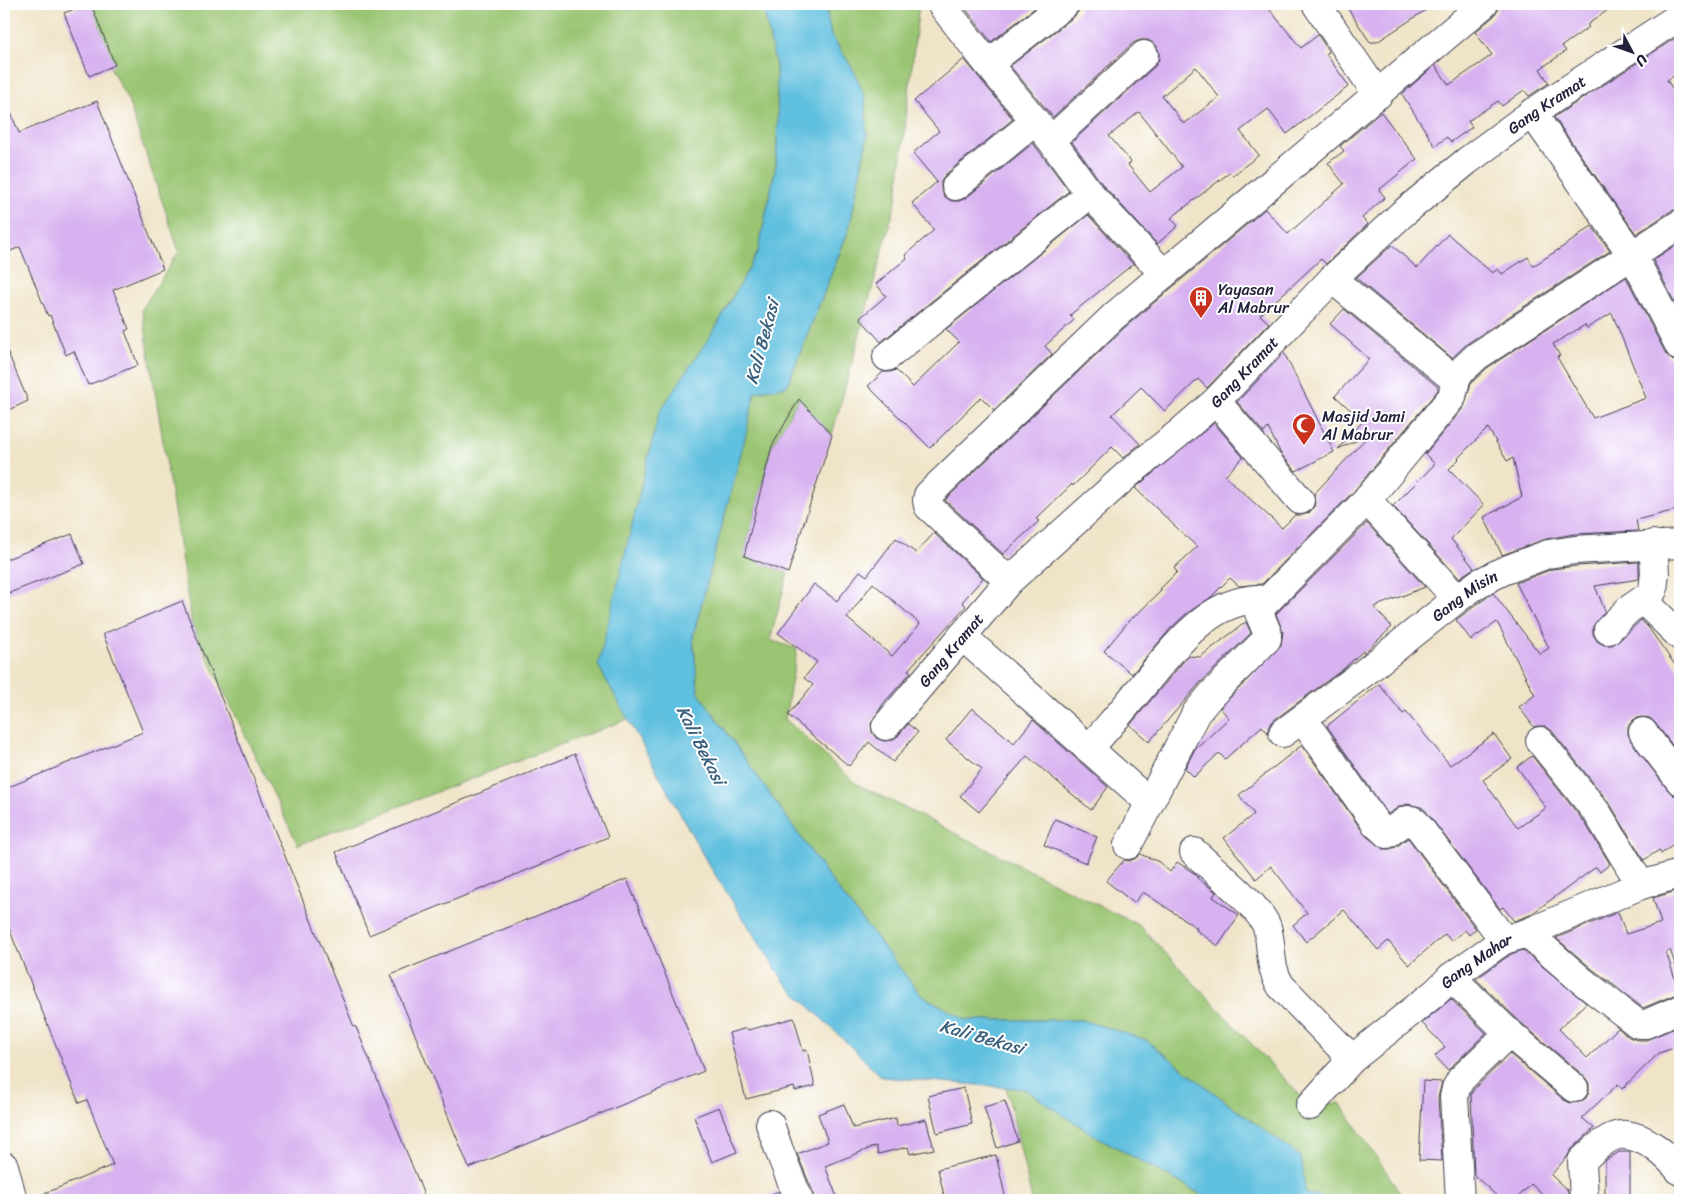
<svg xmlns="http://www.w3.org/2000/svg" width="1684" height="1204" font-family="Sriracha,sans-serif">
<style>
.green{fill:#9ac572;stroke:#5e7456}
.water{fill:#61c0df;stroke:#42718d}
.building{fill:#d7b1f0;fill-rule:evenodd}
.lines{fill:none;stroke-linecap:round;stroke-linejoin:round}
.minor-casing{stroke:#413f50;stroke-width:30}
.minor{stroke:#fff;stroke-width:28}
.labels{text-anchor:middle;stroke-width:4;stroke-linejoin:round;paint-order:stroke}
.street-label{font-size:16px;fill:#22223b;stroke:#fff}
.poi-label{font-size:16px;fill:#22223b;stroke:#fff;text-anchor:start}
.water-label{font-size:18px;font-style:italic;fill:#3b617d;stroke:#fff}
</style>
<rect width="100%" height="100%" fill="#fff"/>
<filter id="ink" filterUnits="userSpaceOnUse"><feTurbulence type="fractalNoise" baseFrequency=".02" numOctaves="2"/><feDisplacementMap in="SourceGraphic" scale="10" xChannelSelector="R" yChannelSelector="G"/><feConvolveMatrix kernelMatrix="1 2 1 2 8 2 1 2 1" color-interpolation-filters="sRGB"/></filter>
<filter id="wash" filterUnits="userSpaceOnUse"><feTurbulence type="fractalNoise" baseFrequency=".0096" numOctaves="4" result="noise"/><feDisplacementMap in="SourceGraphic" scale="20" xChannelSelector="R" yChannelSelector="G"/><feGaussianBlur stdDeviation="1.12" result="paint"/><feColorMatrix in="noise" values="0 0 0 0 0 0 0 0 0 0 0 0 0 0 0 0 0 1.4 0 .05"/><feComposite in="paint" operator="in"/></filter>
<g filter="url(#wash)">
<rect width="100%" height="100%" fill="#efe4c8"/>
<path class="green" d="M77 4H760L765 16 776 66 778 118 776 165 758 252 716 327 598 665 628 719 298 845 192 625 142 309 179 251 128 101Z
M825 4H919L897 198 832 435 798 400 772 446 744 556 788 573 770 640 797 649 785 719 855 783 1140 926 1310 1106 1340 1103 1405 1200H1325L1321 1196 1306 1194 1217 1095 1146 1040 1082 1020H966L921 995 833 883 698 692 693 636 755 392 787 386 849 229 867 137 854 71 831 35Z
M1006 1087 1025 1089 1089 1132 1211 1200H1032Z"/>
<path class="water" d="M760 4H825L831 35 854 71 865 98 867 137 849 229 787 386 755 392 745 438 693 636 698 692 833 883 921 995 966 1020H1082L1146 1040 1217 1095 1301 1157 1306 1194 1322 1196 1325 1200H1211L1089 1132 1025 1089 882 1077 785 983 707 862 598 665 659 413 716 327 758 252 776 165 778 119 776 66 765 16Z"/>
<g id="blocks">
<path class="building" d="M87 4H91L115 65 89 76 64 13Z
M962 4H1040L991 42Z
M1080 4H1265L1301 48 1318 35 1329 52 1326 54 1349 86 1287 134 1268 109 1240 131 1259 155 1232 176 1229 173 1171 218 1178 226 1157 244 1102 184 1072 142 1155 66 1159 59V52L1156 45 1148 40H1140L1133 43 1053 117 1010 66 1075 16 1079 10ZM1196 67 1219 97 1184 124 1162 96ZM1139 112 1182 167 1150 192 1128 165 1131 162 1109 136Z
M1345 4H1435L1377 42H1370Z
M1499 4H1616L1587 25 1589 27 1562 46 1566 51 1540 69 1549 83 1529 96 1524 90 1502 106 1498 101 1468 121 1472 127 1451 142 1447 137 1435 146 1402 94 1435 65 1449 85 1492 55 1475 32 1494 16 1498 10Z
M1680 35V72L1667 80 1680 101V209L1671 211 1636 234 1554 117Z
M964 59 1013 119 946 174 941 181V189L944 196 951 201H959L966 198 1033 143 1069 191 881 342 860 318 886 296 876 284 907 258 905 255 934 230 912 203 937 182 913 153 939 131 914 101Z
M4 98H5L19 133 97 101 163 269 113 290 129 329 125 331 138 365 88 385 74 351 66 355 50 315 48 316 20 247 4 254Z
M1381 112 1417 159 1379 190 1385 197 1362 218 1368 224 1326 264 1321 259 1260 315 1269 323 1207 388 1198 379 1165 411 1141 387 1112 415 1140 444 1123 458 1112 447 1073 486 1072 484 1036 519 1039 521 1003 554 945 500 1124 328 1265 209 1288 234 1344 184 1328 163 1344 151 1340 146Z
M1088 215 1133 264 1070 315 1074 320 1045 346 1052 354 994 410 981 397 930 448 868 386 883 372H890L896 370 913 387 959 342 946 329Z
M1592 226 1610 251 1468 343 1452 358 1356 278 1392 245 1417 268 1448 234 1492 273 1498 269 1502 274 1528 257 1533 266 1578 237 1577 236Z
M1680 242V313L1653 260Z
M1626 277 1666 354 1672 360 1680 362V509L1636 520 1638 531 1574 534 1546 539 1502 555 1484 517 1522 497 1513 458 1507 461 1488 428 1458 458 1459 459 1449 469 1484 505 1451 539 1474 568 1459 578 1393 506 1435 464 1425 454 1464 407 1471 383 1487 368ZM1612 313 1646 398 1593 418 1557 357 1560 356 1553 344 1585 325 1587 328Z
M1344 309 1438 387V390L1354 491 1262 584 1239 586 1230 578 1210 598 1186 614 1171 628 1132 674 1104 651 1132 617 1133 618 1162 590 1160 589 1177 572 1174 568 1197 547 1135 488 1214 423 1243 457 1225 476 1282 528 1295 515H1303L1310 512 1315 505 1314 494 1369 435 1338 449 1363 421 1335 396 1369 359 1330 324Z
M4 343 28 401 4 412Z
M1284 353 1334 452 1296 471 1281 454 1268 428 1264 433 1237 402Z
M799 399 832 435 788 573 744 556 772 446Z
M1367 523 1425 587 1374 607 1392 627 1364 653 1363 651 1342 670 1274 720 1269 726 1268 733 1262 726 1225 759 1219 753 1194 777 1185 768 1196 747H1198L1229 718 1220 708 1281 645 1283 632 1276 614Z
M934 533 983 578 962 602 966 606 908 670 911 672 883 704 871 724 872 732 876 738 884 741 892 740 898 736 908 724 918 732 893 762 869 742 849 766 788 715 813 685 804 678 817 662 778 633 814 584 837 601 860 571 867 576 896 538 916 553ZM873 583 920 624 892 656 847 618Z
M72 534 84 564 4 595V560Z
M1639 562V579L1595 586 1605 611 1593 626V634L1597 641 1604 645H1612L1619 641 1641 620 1648 627 1680 672V755L1655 723 1650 718 1641 717 1633 720 1628 726V734L1631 741 1668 790 1673 795 1680 796V840L1661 854 1659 850 1644 860 1610 804 1552 731 1545 726H1538L1534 727 1519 707 1535 695 1497 622 1471 640 1456 620 1493 593 1540 654 1549 648 1516 583 1552 569 1577 566Z
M182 601 354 1027H356L426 1200H29L113 1165 87 1100 79 1103 4 916V789L143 732 103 634Z
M1246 622 1251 633 1199 684 1149 742 1130 725 1188 656 1200 657Z
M1379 684 1403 714 1406 712 1450 765 1494 734 1512 759 1483 780 1518 828 1546 808 1517 767 1532 756 1585 823 1610 864 1600 872 1596 867 1530 915 1514 921 1503 907 1500 909 1425 810 1421 807 1407 804 1399 807 1388 814 1327 726Z
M972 708 1014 743 1033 720 1108 787 1091 810 1027 756 979 812 960 796 982 769 946 740Z
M1302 745 1365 835 1383 849H1390L1396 847 1408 838 1476 929 1469 935 1465 930 1451 941 1445 934 1409 965 1388 941 1378 950 1344 910 1306 942 1293 925 1307 913 1271 866 1256 879 1224 838 1254 814 1239 795Z
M575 754 608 837 369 935 336 852Z
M1055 819 1097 837 1086 863 1044 845Z
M1140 854 1159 862 1170 872 1177 862 1194 873 1198 877 1197 878 1216 892 1213 897 1239 915 1218 946 1196 930 1197 928 1143 892 1134 903 1106 881 1124 860 1129 861 1136 858Z
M627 879 704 1071 469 1168 391 975Z
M1676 891 1680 903V969H1677L1670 950 1666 952 1680 994 1674 995 1643 1008 1611 983 1609 980 1608 981 1591 968 1556 938 1618 912 1626 934 1661 923 1653 898Z
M1523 950 1586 1003 1559 1029 1587 1058 1618 1028 1629 1037 1637 1040H1646L1680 1026V1046L1659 1053 1622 1089 1618 1084 1582 1118 1594 1128 1571 1150 1567 1157 1551 1175 1568 1191V1200H1548L1531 1184 1515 1200H1501L1474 1175 1471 1094 1474 1089 1510 1054 1564 1100 1571 1103 1580 1102 1586 1098 1589 1091V1083L1584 1076 1519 1021 1476 979 1511 954Z
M1451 999 1486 1033 1448 1070 1435 1056 1445 1047 1422 1023Z
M794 1018 803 1051 807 1050 815 1086 795 1091 794 1087 746 1099 729 1033 747 1028 748 1030Z
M1423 1081 1442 1082 1438 1098 1442 1161 1419 1160Z
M964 1088 972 1124 937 1133 928 1096Z
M1005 1101 1018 1141 997 1148 984 1107Z
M844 1104 853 1128 896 1118 897 1126 926 1119 934 1149 910 1154 908 1147 878 1154 876 1146 825 1166 838 1200H814V1194L797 1154 828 1142 818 1114Z
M719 1107 737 1152 712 1162 694 1117Z
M1619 1152H1630V1200H1605V1161Z
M996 1155 1006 1200H945L938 1169Z
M779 1191 782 1200H757Z"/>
</g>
</g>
<g filter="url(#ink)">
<use href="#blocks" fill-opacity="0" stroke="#413f50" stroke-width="1"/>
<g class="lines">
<g class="minor-casing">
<g id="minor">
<path d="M941 4 988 64 1051 140 1090 194 1164 274"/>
<path d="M1316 4 1378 95"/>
<path d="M988 64 1065 4"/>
<path d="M1532 113 1633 256 1680 347"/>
<path d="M1051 140 1144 55"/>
<path d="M956 186 1035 121"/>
<path d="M1332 279 1455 380"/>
<path d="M887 357 1090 194"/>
<path d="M1216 401 1300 500"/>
<path d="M1367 500 1457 599"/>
<path d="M1009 581 928 506 927 500 928 495 1114 316 1484 4"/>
<path d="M1643 600 1680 636"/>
<path d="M1608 630 1628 610 1651 594 1653 590 1655 573 1653 544"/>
<path d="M962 636 1149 802"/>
<path d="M1303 719 1376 824 1387 834 1407 820H1412L1416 823 1504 940"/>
<path id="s1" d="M886 726 1009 581 1128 474 1178 434 1216 401 1332 279 1402 214 1467 161 1532 113 1680 16"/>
<path d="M1643 732 1680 781"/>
<path id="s2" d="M1283 733 1365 672 1457 599 1479 583 1503 571 1548 554 1575 550 1680 544"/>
<path d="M1540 741 1598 814 1641 885"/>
<path d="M1089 749C1104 731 1120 714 1134 696 1163 662 1197 611 1243 601 1251 599 1257 598 1265 601"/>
<path d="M1128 845 1196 713 1211 695 1267 639V632L1259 613 1261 607 1367 500 1452 397 1457 375 1477 356 1680 224"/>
<path d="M1194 852C1211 868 1260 906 1267 927 1273 948 1268 966 1281 986L1352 1059"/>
<path d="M1527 933 1581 980 1638 1024H1646L1680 1009"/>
<path d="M1451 977 1509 1033 1461 1079 1456 1088 1454 1097 1460 1200"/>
<path d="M1509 1033 1574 1088"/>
<path id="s3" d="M1310 1106 1352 1059 1436 992 1451 977 1504 940 1527 933 1641 885 1680 874"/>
<path d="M770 1124 779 1150 799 1200"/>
<path d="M4 1166 13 1200"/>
<path d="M1584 1200 1582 1161C1591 1152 1610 1133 1625 1135 1647 1137 1667 1155 1680 1171"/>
</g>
</g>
<use href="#minor" class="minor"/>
</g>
</g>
<defs>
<g id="building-pin" transform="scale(1.25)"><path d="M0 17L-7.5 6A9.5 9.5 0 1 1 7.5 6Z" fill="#c8321e" stroke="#fff"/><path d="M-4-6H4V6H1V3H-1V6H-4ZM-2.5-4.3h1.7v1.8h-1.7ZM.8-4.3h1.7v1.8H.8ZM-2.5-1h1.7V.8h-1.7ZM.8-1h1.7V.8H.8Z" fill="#fff"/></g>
<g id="mosque-pin" transform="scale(1.25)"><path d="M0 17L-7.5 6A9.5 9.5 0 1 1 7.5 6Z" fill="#c8321e" stroke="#fff"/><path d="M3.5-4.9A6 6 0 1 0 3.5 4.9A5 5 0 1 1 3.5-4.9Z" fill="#fff"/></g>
</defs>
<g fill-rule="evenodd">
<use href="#building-pin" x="1201" y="298"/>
<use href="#mosque-pin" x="1304" y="425"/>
</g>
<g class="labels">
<g class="street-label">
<text dy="6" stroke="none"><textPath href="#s1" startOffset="910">Gang Kramat</textPath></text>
<text dy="6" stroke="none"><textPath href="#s1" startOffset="505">Gang Kramat</textPath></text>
<text dy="6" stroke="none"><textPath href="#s2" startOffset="228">Gang Misin</textPath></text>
<text dy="6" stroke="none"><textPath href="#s1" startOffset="100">Gang Kramat</textPath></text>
<text dy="6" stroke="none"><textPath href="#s3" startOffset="222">Gang Mahar</textPath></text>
</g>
<g class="poi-label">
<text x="1218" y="295">Yayasan<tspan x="1218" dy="18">Al Mabrur</tspan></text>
<text x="1322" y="422">Masjid Jami<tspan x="1322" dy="18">Al Mabrur</tspan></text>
</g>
<g class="water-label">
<text transform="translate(762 342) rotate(-75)" y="6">Kali Bekasi</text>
<text transform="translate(701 745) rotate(63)" y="6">Kali Bekasi</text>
<text transform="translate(982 1037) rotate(16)" y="6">Kali Bekasi</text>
</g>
</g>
<rect width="1684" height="1204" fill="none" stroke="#fff" stroke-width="20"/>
<g transform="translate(1632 52) rotate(131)" stroke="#ffffff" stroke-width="4" paint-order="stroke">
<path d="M0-4L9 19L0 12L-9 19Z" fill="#22223b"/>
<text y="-8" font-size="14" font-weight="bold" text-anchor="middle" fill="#22223b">U</text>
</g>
</svg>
